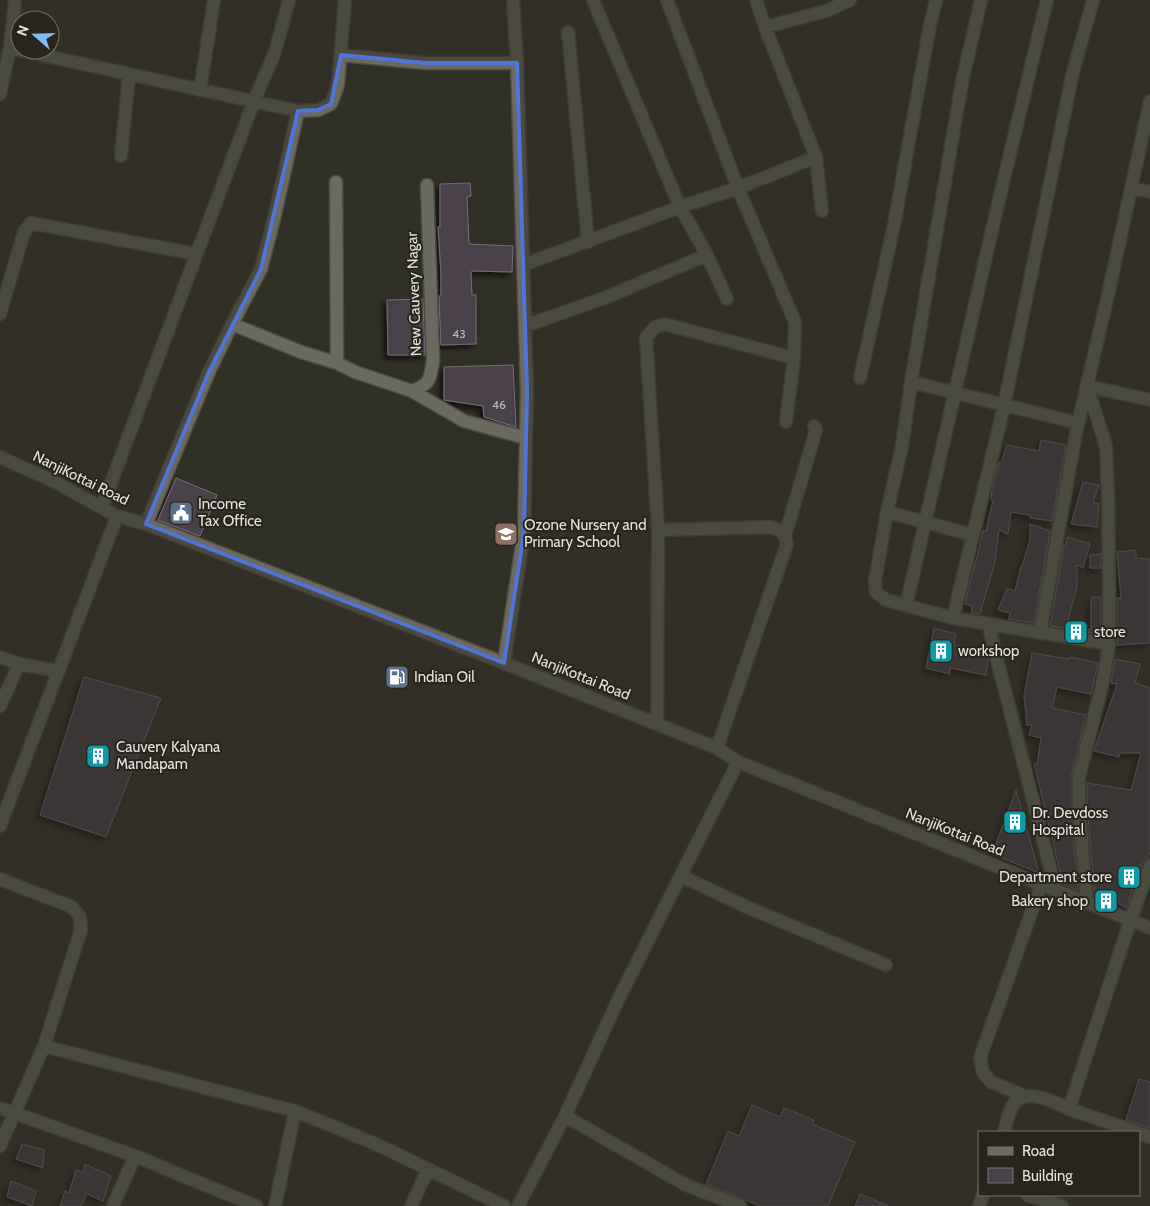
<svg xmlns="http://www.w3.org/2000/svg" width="1150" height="1206" font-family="Cabin,sans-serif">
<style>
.building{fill:#494149;stroke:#776e77;filter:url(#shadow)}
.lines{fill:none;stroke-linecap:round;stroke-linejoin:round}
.street-casing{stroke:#4e4d45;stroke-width:15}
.secondary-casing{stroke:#4e4d45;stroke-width:15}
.street{stroke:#6b6a5e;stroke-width:12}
.secondary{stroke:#6b6a5e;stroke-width:12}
.marked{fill:none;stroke:#4f74da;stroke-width:4;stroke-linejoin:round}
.labels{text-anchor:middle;stroke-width:4;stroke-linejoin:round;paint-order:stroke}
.number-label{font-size:12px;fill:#bebbb9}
.street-label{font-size:15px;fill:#e5e4de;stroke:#28261c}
.poi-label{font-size:15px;fill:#e5e4de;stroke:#28261c;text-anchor:start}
</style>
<defs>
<filter id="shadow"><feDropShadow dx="-4" dy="4" stdDeviation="2.5" flood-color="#0009"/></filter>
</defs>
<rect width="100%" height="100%" fill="#313026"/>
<path class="building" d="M470 183 471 196 467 197 469 244 513 246 512 272 473 271 471 272 472 295H476V344L441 345 439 299 440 295H441V273L438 227H440V184Z
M423 299 425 355H388L387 300Z
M513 365 516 427 484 417 483 406 444 400V367Z
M1041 440 1066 445 1052 521 1030 518V515L1011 512 1008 534 999 530 995 562 980 614 971 613 972 606 965 604 975 562H976L983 530 986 531 993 501 991 500 992 489 999 462 1001 463 1007 445 1039 451Z
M176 478 217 495 200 536 158 520Z
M1083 482 1099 485 1093 503 1099 504 1097 527 1071 524Z
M1030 524 1050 531 1034 623 1009 619 1010 613 998 610 1007 588 1015 591 1021 566H1022L1030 540Z
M1068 537 1090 544 1083 568 1077 565V587L1067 624 1091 630V597H1101V634L1050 626 1064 545H1065Z
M1136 550V558L1150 559V643L1117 645V598H1121L1117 552Z
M1101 554V568H1090V555Z
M934 628 956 634 954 645 987 652 988 658 986 675 950 668V674L926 668Z
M1032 653 1069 659 1070 657 1098 663 1091 694 1057 687 1052 708 1086 715 1071 777V808L1078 890 1063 884 1034 764H1037L1041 738 1029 735 1032 725H1027L1024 696Z
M1115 659 1140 664 1135 683 1150 688V852L1148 858 1142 863 1126 908 1113 900 1111 904 1095 897 1087 807V783L1131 790 1141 753H1120L1119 757 1094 751 1117 684 1111 683Z
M84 677 161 698 106 837 40 815Z
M1016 790 1039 873 992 854Z
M1139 1079 1150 1082V1128L1126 1120Z
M752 1105 780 1117 784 1108 814 1120 812 1124 855 1142 828 1206H760L706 1184 728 1131 739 1136Z
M22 1144 44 1150 43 1168 16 1159Z
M85 1164 111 1176 103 1201 87 1194 81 1206H60L65 1191 69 1193 76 1170 83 1172Z
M11 1181 36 1191 32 1206 7 1197Z
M860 1194 888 1206H855Z"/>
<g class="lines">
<g class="street-casing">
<path id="street" d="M593 0 680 207 707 255 727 299
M667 0 738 188 795 322 794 358 786 422
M756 0 765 27 816 157 822 211
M981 0 962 82 911 382 902 446 887 512 875 581 876 592 886 600 953 618 1109 644
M765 27 826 11 850 0
M568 32 588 242
M10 48 298 111 318 110 331 104 338 85 345 0
M341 55 425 63H517
M200 90 214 0
M0 94 10 48 15 0
M121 156 129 74
M336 182 337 363
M1131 188 1150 192
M523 265 680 207 738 188 816 157
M0 314 24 232 31 223 196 254
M232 324 301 352 337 363 355 372 412 391 464 421 526 438
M525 326 607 297 707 255
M860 378 894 225 930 25 936 0
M911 382 1078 423
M412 391C431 384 430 379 433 360L427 185
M102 507 254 101 275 52 289 0
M887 512 973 535
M146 524 208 374 232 324 261 269 274 219 298 111
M658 530 770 527C780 529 785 533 787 544L717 748
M785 536 816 430 814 426
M906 606 1001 191 1047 0
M953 618 1004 406 1073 72 1093 0
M988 624 1056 891
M1040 633 1077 428 1108 295 1150 101
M0 657 19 664 59 671
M504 663 524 532 527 392 517 63 513 0
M0 706 19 664
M657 724 658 530 646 338 654 328 664 324 794 358
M681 876 749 908 886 965
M0 879 72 907 80 917 81 930 44 1046 0 1146
M1087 903 1079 807V777L1103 681 1109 644V588L1108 493 1106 446 1087 386 1150 400
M44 1046 295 1111 376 1144 504 1206
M1025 1096 991 1082 983 1072 980 1058 1041 885
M0 1108 135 1156 256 1206
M1069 1109 1137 1132
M565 1116 686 1185 740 1206
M1004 1132C1007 1123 1009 1107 1017 1100 1031 1089 1056 1103 1069 1109L1130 921
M1139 1133 1150 1137
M1027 1195 1062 1206
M113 1206 135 1156
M275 1206 295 1111
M411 1206 428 1169
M518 1206 565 1116 619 998 738 762
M979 1206 983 1195"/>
</g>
<g class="secondary-casing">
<path id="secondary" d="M0 457 53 481 117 516 146 524 504 663 717 748 738 762 1150 928
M0 826 117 516
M1130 921 1150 866"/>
</g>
<use href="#street" class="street"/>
<use href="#secondary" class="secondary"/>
</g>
<path d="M0 0H1150V1206H0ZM341 55 425 63H517L527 392 524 532 504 663 146 524 208 374 261 269 298 111 318 110 331 104Z" fill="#313026" fill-opacity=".55" fill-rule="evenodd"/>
<path class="marked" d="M341 55 425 63H517L527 392 524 532 504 663 146 524 208 374 261 269 298 111 318 110 331 104Z"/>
<defs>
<g id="civic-square" transform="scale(1.25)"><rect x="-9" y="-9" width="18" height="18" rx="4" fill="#5c6f8a" stroke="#28261c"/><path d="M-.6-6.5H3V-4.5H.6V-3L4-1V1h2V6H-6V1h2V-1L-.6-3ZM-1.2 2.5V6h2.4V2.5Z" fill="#fff"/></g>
<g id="school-square" transform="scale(1.25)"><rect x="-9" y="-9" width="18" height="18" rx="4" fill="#8d6e63" stroke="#28261c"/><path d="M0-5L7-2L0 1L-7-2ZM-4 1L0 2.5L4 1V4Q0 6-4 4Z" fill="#fff"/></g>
<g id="building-square" transform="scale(1.25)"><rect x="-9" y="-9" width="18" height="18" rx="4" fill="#0f9aa8" stroke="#28261c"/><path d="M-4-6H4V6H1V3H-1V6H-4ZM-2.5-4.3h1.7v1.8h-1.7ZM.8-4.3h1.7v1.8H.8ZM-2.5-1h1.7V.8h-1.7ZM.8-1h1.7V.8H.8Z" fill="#fff"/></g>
<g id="fuel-square" transform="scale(1.25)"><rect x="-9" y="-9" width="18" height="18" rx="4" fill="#5c6f8a" stroke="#28261c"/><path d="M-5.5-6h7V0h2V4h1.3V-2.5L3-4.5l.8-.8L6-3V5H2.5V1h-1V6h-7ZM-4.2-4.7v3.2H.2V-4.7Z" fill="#fff"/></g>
</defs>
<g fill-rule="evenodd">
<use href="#civic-square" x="181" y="513"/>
<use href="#school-square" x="506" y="534"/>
<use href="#building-square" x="1076" y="632"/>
<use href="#building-square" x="941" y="651"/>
<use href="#fuel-square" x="397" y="677"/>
<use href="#building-square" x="98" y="756"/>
<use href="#building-square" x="1015" y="822"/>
<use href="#building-square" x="1129" y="877"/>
<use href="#building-square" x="1106" y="901"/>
</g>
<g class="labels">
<g class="number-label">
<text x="459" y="338">43</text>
<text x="499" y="409">46</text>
</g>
<g class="street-label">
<text transform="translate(414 294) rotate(-92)" y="5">New Cauvery Nagar</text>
<text transform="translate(81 478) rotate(26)" y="5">NanjiKottai Road</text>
<text transform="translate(581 676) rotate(22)" y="5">NanjiKottai Road</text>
<text transform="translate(955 832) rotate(22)" y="5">NanjiKottai Road</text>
</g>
<g class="poi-label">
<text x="198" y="509">Income<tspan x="198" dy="17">Tax Office</tspan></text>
<text x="524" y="530">Ozone Nursery and<tspan x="524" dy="17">Primary School</tspan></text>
<text x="1094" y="637">store</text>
<text x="958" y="656">workshop</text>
<text x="414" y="682">Indian Oil</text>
<text x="116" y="752">Cauvery Kalyana<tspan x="116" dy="17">Mandapam</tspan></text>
<text x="1032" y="818">Dr. Devdoss<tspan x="1032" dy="17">Hospital</tspan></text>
<text x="1112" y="882" text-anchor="end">Department store</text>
<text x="1088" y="906" text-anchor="end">Bakery shop</text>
</g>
</g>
<rect x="978" y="1131" width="162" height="65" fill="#28261c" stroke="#74726a"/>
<rect x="988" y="1147" width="25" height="8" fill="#6b6a5e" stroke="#74726a"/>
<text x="1022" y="1156" font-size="15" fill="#e5e4de">Road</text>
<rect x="988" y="1168" width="25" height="15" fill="#494149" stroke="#74726a"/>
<text x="1022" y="1181" font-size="15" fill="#e5e4de">Building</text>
<g transform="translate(35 35) rotate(290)"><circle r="24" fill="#28261c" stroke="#74726a"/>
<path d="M0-4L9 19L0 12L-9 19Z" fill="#7dbef9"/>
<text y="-8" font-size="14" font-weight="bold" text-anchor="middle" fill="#e5e4de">N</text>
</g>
</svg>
